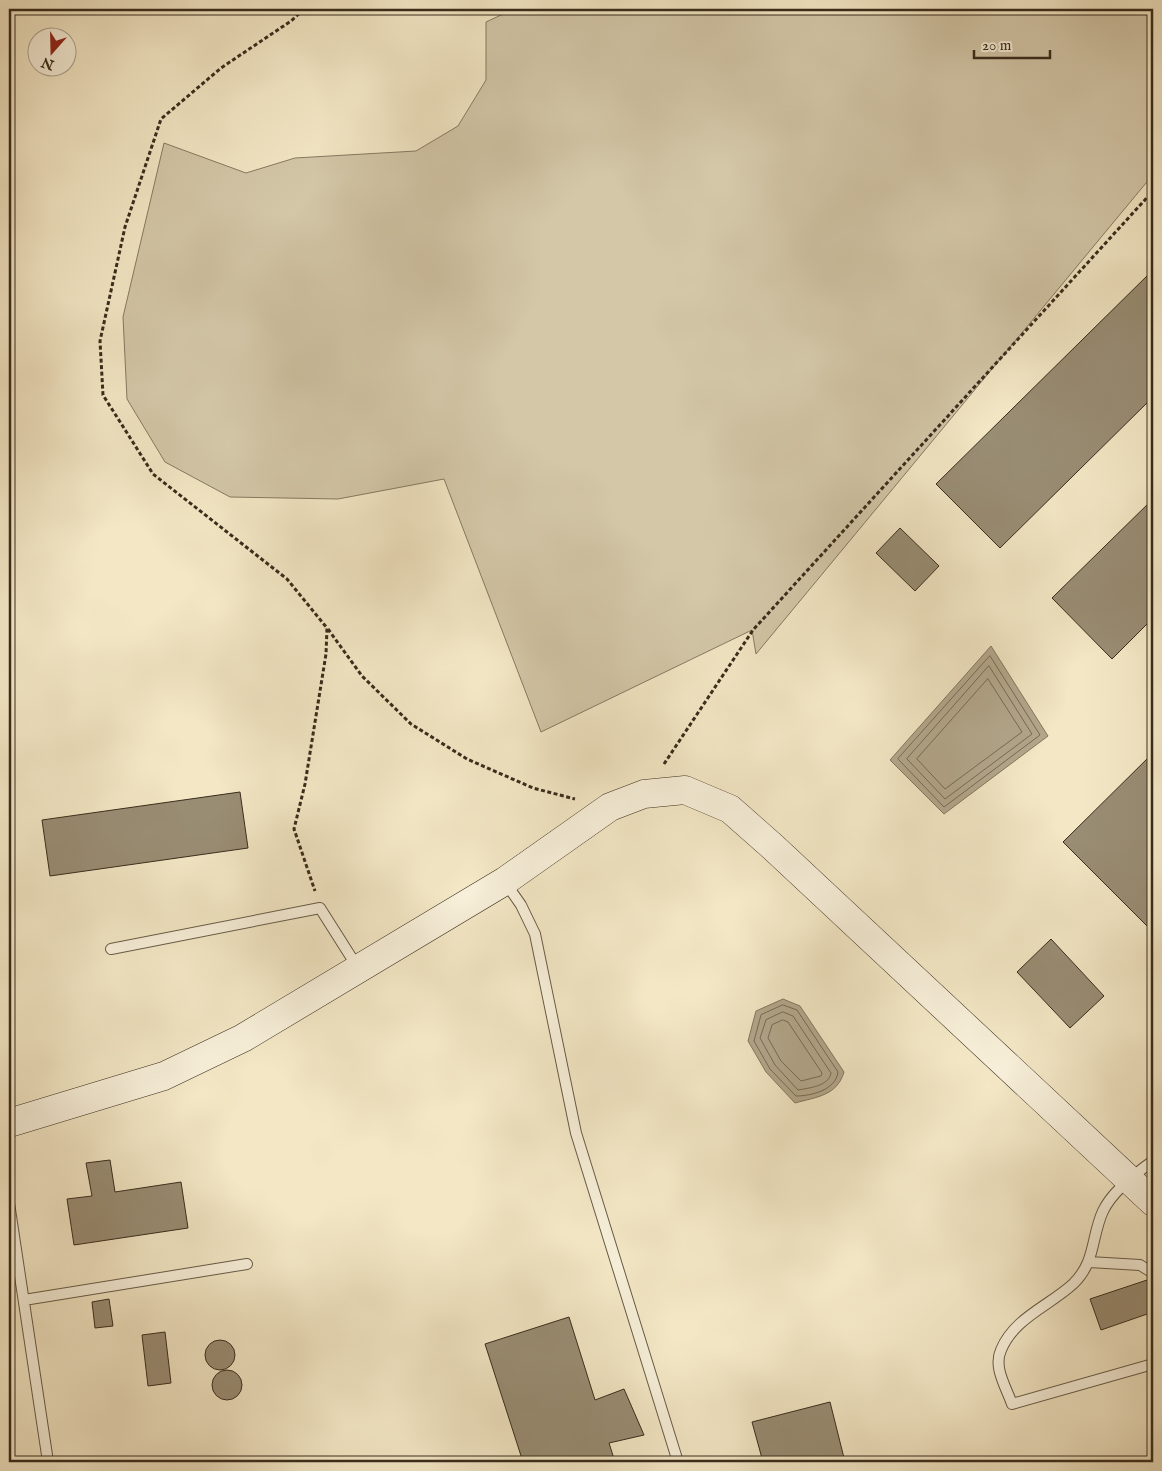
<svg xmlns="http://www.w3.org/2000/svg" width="1162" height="1471" font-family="'IM FELL English',serif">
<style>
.green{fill:#d3c7a8;stroke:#867a62}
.water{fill:#b3a78c;stroke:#82765f}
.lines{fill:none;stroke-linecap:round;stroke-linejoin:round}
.shore{stroke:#766a54;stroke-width:1}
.building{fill:#998d74;stroke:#382c1c}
.lane-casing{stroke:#675b46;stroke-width:12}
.secondary-casing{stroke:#382c1c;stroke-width:29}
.path{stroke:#382c1c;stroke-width:3;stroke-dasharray:4 2.5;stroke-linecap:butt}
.lane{stroke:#f7efd9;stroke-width:10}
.secondary{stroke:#f7efd9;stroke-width:28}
</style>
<rect width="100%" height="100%" fill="#f3e7c5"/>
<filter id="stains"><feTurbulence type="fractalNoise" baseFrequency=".004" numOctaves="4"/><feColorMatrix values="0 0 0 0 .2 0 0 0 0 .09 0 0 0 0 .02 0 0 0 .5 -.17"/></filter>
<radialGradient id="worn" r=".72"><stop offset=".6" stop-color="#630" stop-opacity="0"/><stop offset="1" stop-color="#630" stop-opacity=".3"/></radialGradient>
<path class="green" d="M514 9H1153V178L1146 183 756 654 752 630 541 732 444 479 338 499 230 497 165 462 127 399 123 317 164 143 246 173 295 158 416 151 458 126 486 80V22Z"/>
<path class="water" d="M991 646 1048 736 944 814 890 760Z
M783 999 800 1006 844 1072C837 1096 816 1097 795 1103L766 1072 748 1041 756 1011Z"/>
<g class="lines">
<path class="shore" d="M990 656 1040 735 944 807 898 759Z
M989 666 1032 734 945 799 907 759Z
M988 679 1022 732 945 789 917 759Z
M783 1005 797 1010 838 1072C836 1090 811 1096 796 1096L770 1069 754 1041 761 1015Z
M783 1012 793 1016 831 1073C829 1086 809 1088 798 1090L775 1065 760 1038 766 1020Z
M783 1020 788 1022 822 1073 821 1076 801 1081 781 1061 768 1038 772 1025Z"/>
</g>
<path class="building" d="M1153 270V397L1000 548 936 484Z
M1153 499V618L1112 659 1052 598Z
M900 528 939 566 915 591 876 553Z
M1153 753V932L1063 842Z
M240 792 248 848 50 876 42 820Z
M1051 939 1104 996 1070 1028 1017 972Z
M110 1160 115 1192 181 1182 188 1228 74 1245 67 1199 92 1196 86 1163Z
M1147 1280 1153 1299V1312L1101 1330 1090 1299Z
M109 1299 113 1326 95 1328 92 1302Z
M569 1317 595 1400 624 1389 644 1435 609 1443 615 1462H523L485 1344Z
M165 1332 171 1383 148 1386 142 1335Z
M205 1355a15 15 0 1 1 30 0a15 15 0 1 1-30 0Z
M212 1385a15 15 0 1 1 30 0a15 15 0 1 1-30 0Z
M830 1402 845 1462H763L752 1422Z
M357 1457 358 1462H335Z"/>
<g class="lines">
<g class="lane-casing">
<path id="lane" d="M505 882 521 905 535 934 576 1133 678 1462
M111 949 320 908 358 968
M1153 1161C1136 1173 1112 1192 1103 1211 1091 1237 1096 1262 1073 1284 1049 1306 1014 1318 1001 1350 993 1367 1006 1387 1012 1404L1153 1364
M9 1203 47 1455
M1089 1262 1140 1265 1153 1273
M24 1300 247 1264"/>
</g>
<g class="secondary-casing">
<path id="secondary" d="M9 1123 164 1076 243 1038 505 881 610 807 644 794 685 790 730 809 773 847 1153 1202"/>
</g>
<path class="path" d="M304 9 291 21 221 68 161 119 125 227 100 341 103 395 153 474 287 579 327 628 326 654 305 784 294 829 315 891
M328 629 362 676 411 724 467 759 533 788 575 799
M664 764 753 630 1153 191"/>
<use href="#lane" class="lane"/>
<use href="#secondary" class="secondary"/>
</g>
<rect width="1162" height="1471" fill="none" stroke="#f3e7c5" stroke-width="30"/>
<rect x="10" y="10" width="1142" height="1451" fill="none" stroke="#382c1c" stroke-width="2.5"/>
<rect x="15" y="15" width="1132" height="1441" fill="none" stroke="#382c1c"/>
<g transform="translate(52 52) rotate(200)"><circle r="24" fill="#f7efd9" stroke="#aba18d"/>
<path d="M0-4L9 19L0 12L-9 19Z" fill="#8f2418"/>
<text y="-8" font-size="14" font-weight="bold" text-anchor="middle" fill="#382c1c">N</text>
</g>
<path d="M974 50v8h76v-8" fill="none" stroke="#382c1c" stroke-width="2.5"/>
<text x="982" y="50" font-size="15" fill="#382c1c" stroke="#f7efd9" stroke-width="4" paint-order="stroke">20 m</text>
<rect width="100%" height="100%" filter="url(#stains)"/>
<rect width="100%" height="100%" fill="url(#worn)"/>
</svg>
